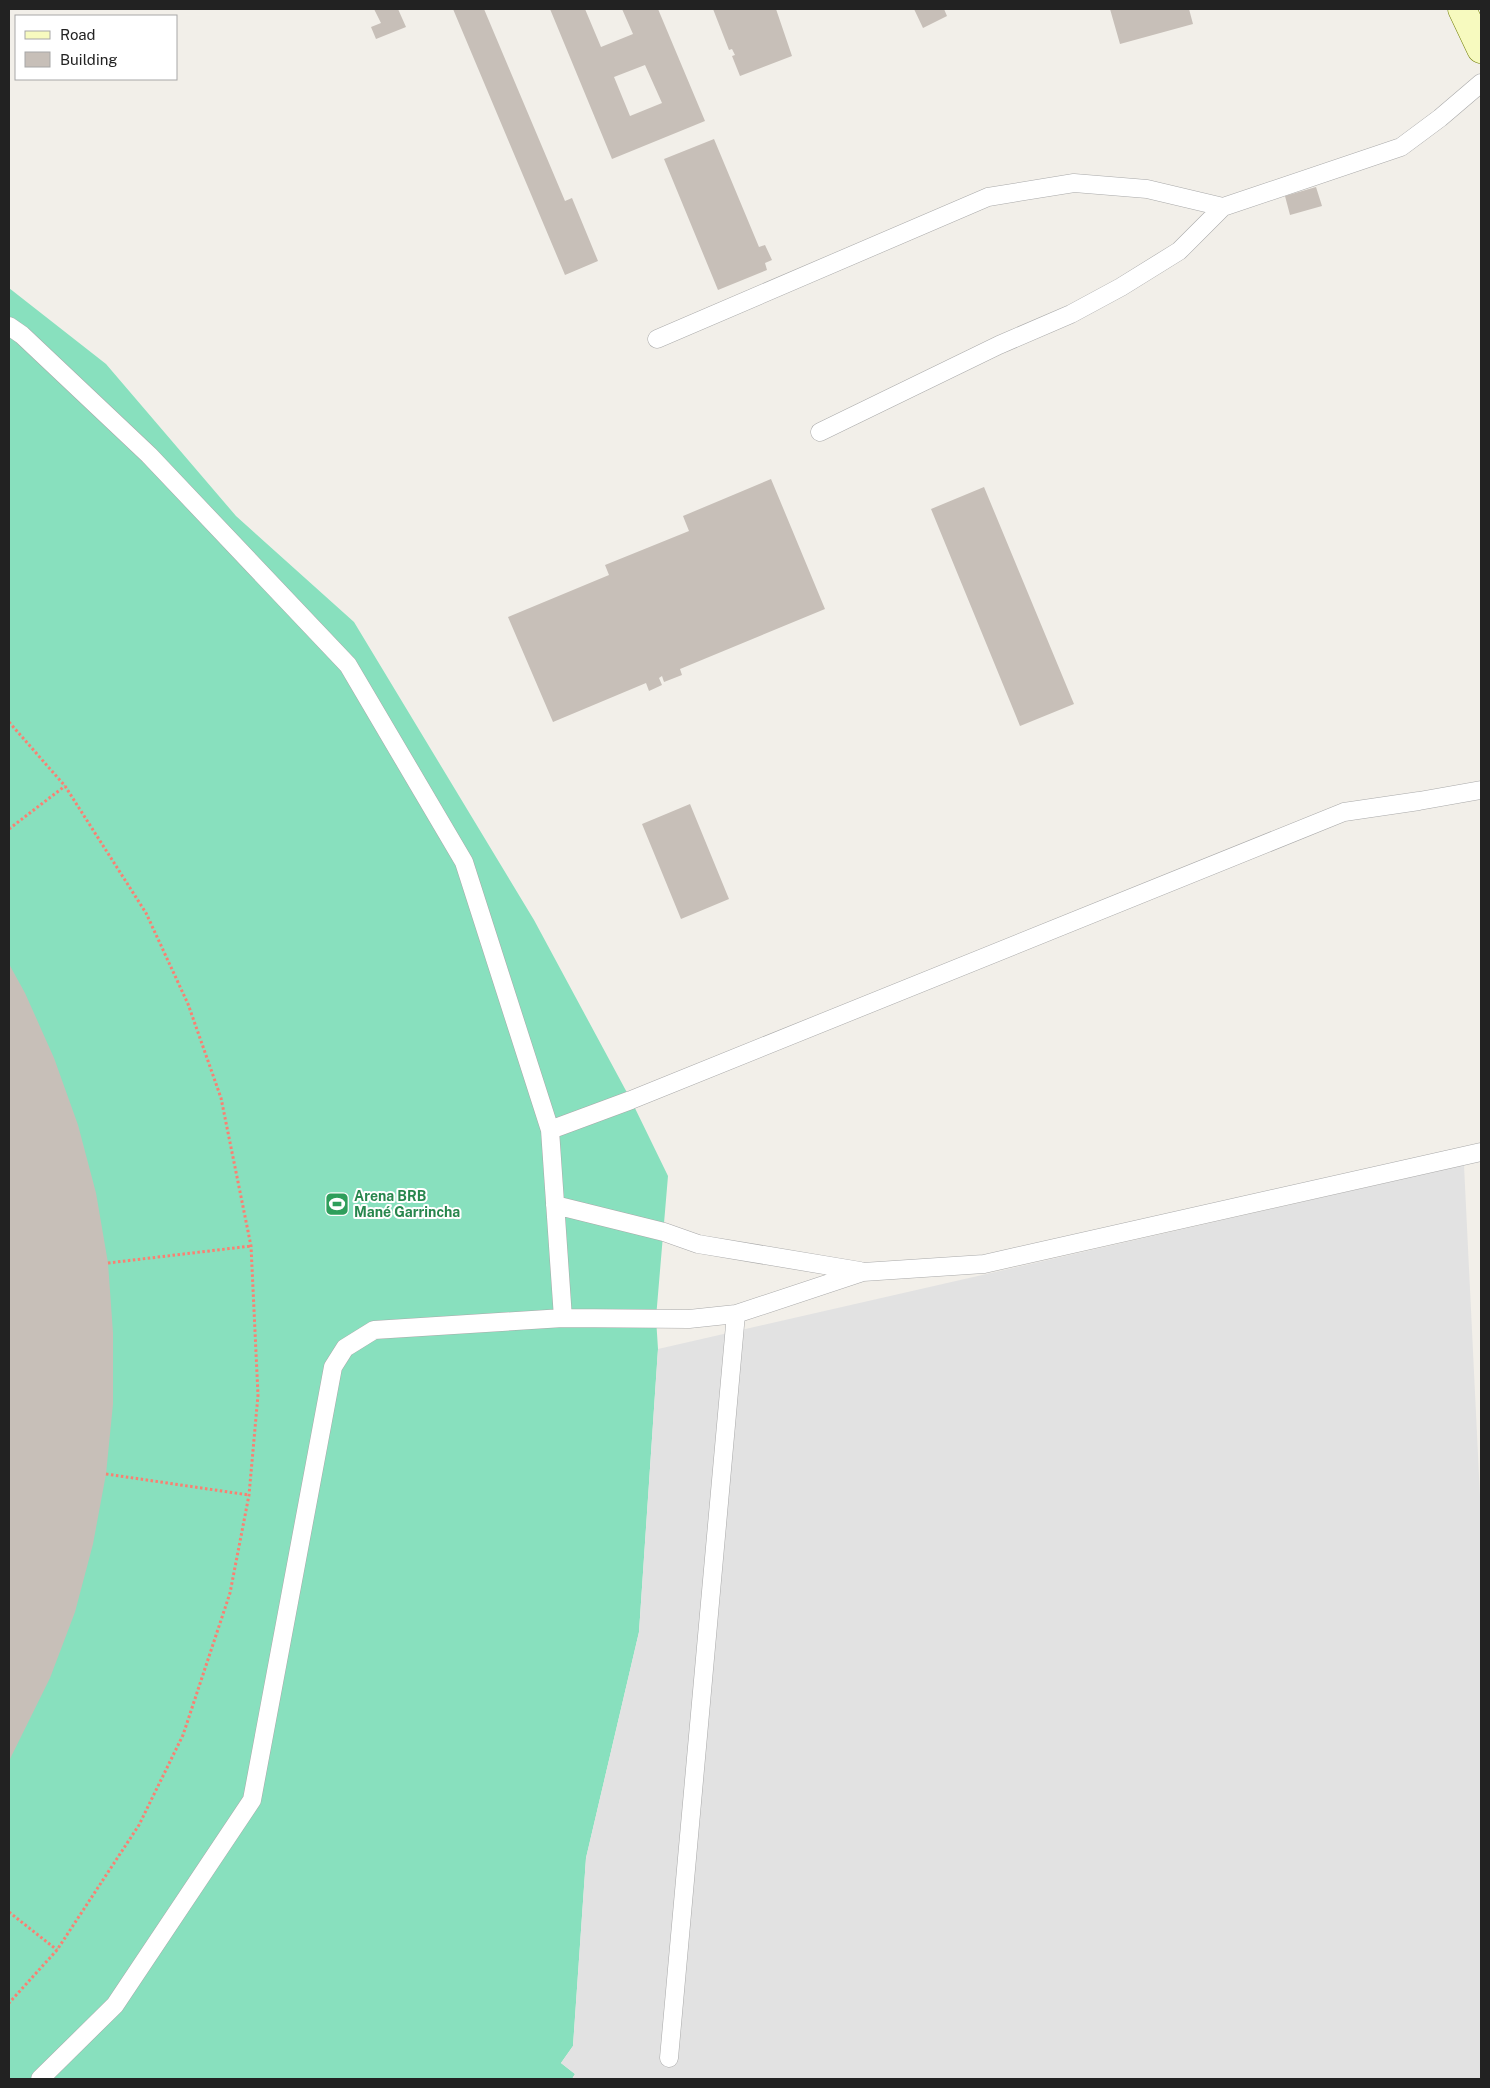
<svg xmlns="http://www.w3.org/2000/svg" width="1490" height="2088" font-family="'Public Sans',sans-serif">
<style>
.pitch{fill:#88e0be}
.parking{fill:#e2e2e2}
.building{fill:#c7bfb8;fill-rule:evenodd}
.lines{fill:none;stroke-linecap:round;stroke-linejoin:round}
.lane-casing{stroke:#a9a9a9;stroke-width:19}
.secondary-casing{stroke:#707d05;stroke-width:29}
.path{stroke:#fa8072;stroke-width:3;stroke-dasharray:2.5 2.5;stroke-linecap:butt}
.lane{stroke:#fff;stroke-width:18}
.secondary{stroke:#f7fabf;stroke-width:28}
.labels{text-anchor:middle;stroke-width:4;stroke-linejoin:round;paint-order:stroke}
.leisure-label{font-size:14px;font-weight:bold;fill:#27864d;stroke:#fff;text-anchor:start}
</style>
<rect width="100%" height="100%" fill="#f2efe9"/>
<path class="pitch" d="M9 288 106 364 236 516 354 622 534 920 631 1100 668 1176 656 1318 658 1349 639 1632 586 1858 573 2046 561 2063 575 2074 572 2079H9Z"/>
<path class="parking" d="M1464 1165 1481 1517V2079H572L575 2074 561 2063 573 2046 586 1858 639 1632 658 1349Z"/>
<path class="building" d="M374 9H398L406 27 376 39 371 27 381 23Z
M453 9H484L565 201 572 198 598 261 565 275Z
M550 9H585L601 47 633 34 622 9H658L705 121 612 159ZM645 65 662 103 630 116 614 77Z
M713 9H776L792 56 740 76 732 56 735 55 732 49 729 50Z
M914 9H944L947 16 923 28Z
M1110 9H1189L1193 24 1120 44Z
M714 139 759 247 765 245 772 260 765 263 767 270 718 290 664 159Z
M1316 187 1322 206 1290 215 1285 196Z
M771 479 825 609 680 669 682 675 664 682 662 676 659 678 662 685 649 691 646 683 553 722 508 617 609 575 605 565 689 531 683 516Z
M984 487 1074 704 1020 726 931 509Z
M690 804 729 899 681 919 642 824Z
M9 964 25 993 54 1058 78 1125 96 1193 108 1263 113 1333V1404L106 1474 93 1544 75 1612 50 1678 9 1761Z"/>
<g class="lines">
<g class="lane-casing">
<path id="lane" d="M9 326 22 335 149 455 348 665 464 862 550 1130 563 1318
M657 339 988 197 1074 183 1147 189 1223 207 1401 147 1440 118 1481 83
M820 432 999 345 1071 314 1121 287 1179 251 1223 207
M550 1130 631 1100 1344 812 1419 801 1481 790
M555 1205 664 1232 698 1244 860 1271
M669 2058 736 1314
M40 2079 115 2005 252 1800 333 1367 345 1348 374 1330 563 1318 689 1319 736 1314 863 1272 984 1264 1481 1152"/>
</g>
<g class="secondary-casing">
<path id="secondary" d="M1462 9 1481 49"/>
</g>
<path class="path" d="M9 722 65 786 146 913 188 1004 221 1098 251 1246 258 1395 249 1495 230 1593 183 1735 139 1825 57 1950 9 2003
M9 829 65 786
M108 1263 251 1246
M106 1474 249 1495
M9 1912 57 1950"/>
<use href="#lane" class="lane"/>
<use href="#secondary" class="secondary"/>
</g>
<defs>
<g id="stadium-square" transform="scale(1.25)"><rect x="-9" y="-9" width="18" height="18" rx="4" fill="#2e9e5b" stroke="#fff"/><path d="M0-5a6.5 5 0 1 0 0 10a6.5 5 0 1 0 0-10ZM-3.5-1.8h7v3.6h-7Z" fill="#fff"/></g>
</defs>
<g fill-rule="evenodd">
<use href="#stadium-square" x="337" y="1204"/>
</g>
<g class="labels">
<g class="leisure-label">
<text x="354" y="1201">Arena BRB<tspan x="354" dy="16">Mané Garrincha</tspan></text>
</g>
</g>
<rect width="1490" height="2088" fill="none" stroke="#222222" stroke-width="20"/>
<rect x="15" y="15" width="162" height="65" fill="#ffffff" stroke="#a7a7a7"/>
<rect x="25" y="31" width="25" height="8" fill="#f7fabf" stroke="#a7a7a7"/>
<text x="60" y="40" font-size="15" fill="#222222">Road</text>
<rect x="25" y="52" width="25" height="15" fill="#c7bfb8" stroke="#a7a7a7"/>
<text x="60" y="65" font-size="15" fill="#222222">Building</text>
</svg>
